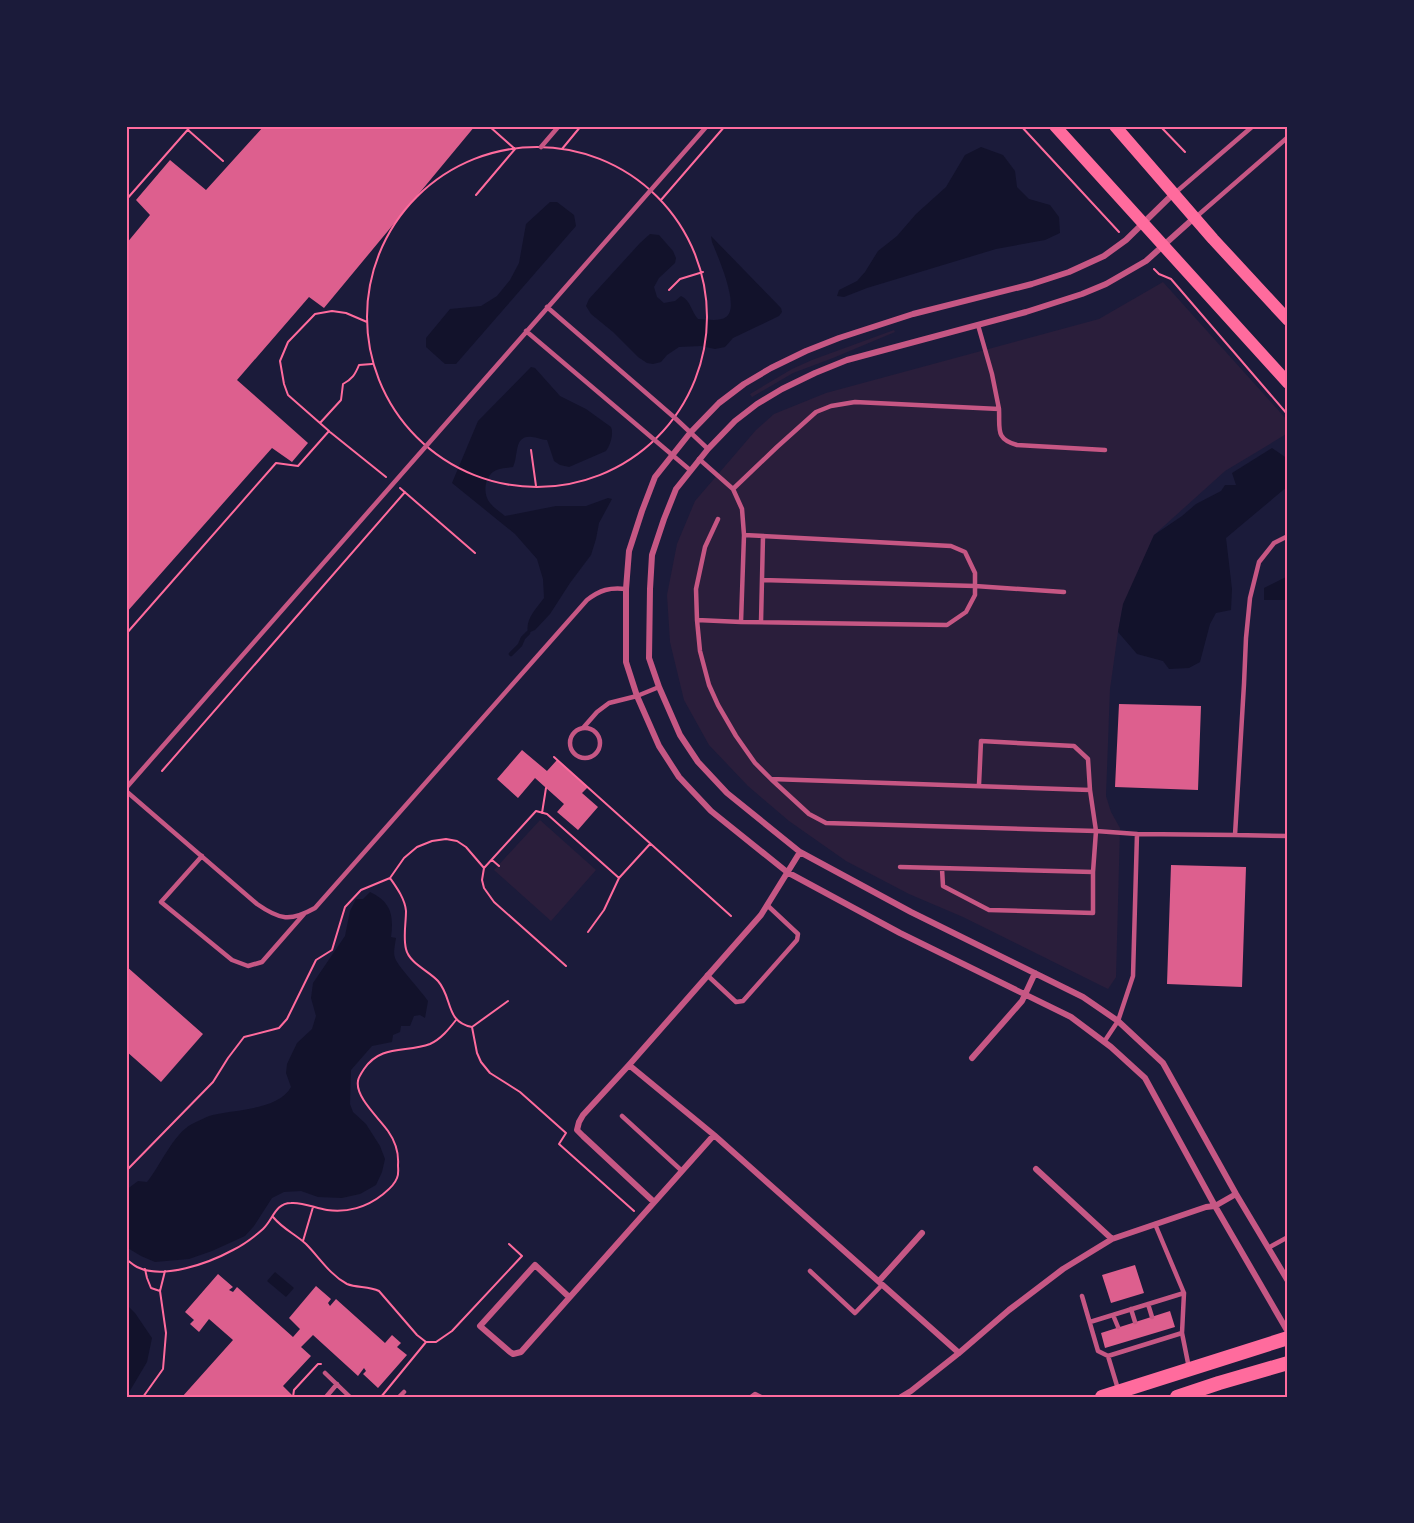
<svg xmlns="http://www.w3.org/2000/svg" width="1414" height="1523" font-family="'Alegreya Sans',sans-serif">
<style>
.green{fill:#2a1e3b}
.water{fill:#12122b}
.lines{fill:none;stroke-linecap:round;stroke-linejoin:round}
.stream{stroke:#12122b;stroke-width:4.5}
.building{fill:#dd5f8e}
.path{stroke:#ff6b9d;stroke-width:2}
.service{stroke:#c65784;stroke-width:4.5}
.minor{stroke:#c65784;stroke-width:6}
.secondary{stroke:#ff6b9d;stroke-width:12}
.primary{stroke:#ff6b9d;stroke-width:14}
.neatline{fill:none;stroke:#ff6b9d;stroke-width:2}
</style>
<rect width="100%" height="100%" fill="#1b1b3a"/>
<path class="green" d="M1163 282 1288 421V433L1225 471 1154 535 1122 610 1118 632 1110 689 1106 796 1111 812 1120 828 1116 977 1108 989 963 917 909 894 846 861 789 821 748 786 709 745 684 700 670 642 667 595 677 544 695 501 756 430 774 414 826 393 1099 319Z
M894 330 895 332 833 358 793 373 752 397 750 394 792 369 812 360Z
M540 820 596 870 551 921 494 870Z"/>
<path class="water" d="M981 147 1003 155 1015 171 1017 187 1029 199 1050 205 1059 217 1060 233 1045 240 996 249 867 288 844 297 837 296 839 290 857 281 865 272 878 251 897 236 916 214 946 187 965 155Z
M550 202H557L574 215 576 226 456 364H445L426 347V338L450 309 481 306 497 296 510 280 519 263 526 224Z
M650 234 659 235 673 251 676 258 675 263 659 278 654 287 657 297 664 303 675 301 681 296C691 301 691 311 698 319 706 319 719 322 726 317 741 307 717 255 712 242L711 236 781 308 782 312 779 316 733 338 725 347 715 349 701 346 679 347 667 355 661 362 653 364 647 363 638 357 613 332 591 314 586 306 589 299 640 243Z
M531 367 535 368 560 396 586 409 611 427C614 434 610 446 606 451L569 467 560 465 554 461 547 440C541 440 537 437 532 437 513 435 519 456 513 467 507 468 498 468 493 472 484 479 483 495 490 503 494 508 500 512 505 516L556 506H586L608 498 612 499 599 523 596 539 591 555 570 583 550 614 535 630 528 633C525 619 536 609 544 598L543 579 537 559 515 534 452 483 478 421Z
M1272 448 1288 459V486L1226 538 1232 589 1231 610 1216 613 1210 624 1200 662 1189 668 1169 669 1163 661 1137 654 1118 632 1123 604 1154 535 1182 516 1196 504 1221 491 1225 485H1236L1232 473Z
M1288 576V600H1264V588Z
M370 892C391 902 394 915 391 937L396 938C395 945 393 952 395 958 399 968 420 989 428 1001L425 1018 420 1015 414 1016 410 1026H401L400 1032 393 1035 392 1042 372 1046 351 1070 350 1104 353 1112 366 1124 380 1146 385 1159 382 1172 376 1185 360 1194 342 1198 318 1197 301 1191 284 1192 272 1198 254 1226 245 1236 212 1251 189 1259 155 1262 141 1256 126 1247V1190L138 1181 147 1182C161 1165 173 1134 192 1124 198 1121 204 1118 209 1116 232 1109 278 1111 291 1087L286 1073 287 1064 297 1043 312 1029 316 1016 311 998 313 983 345 936 350 911 356 899H363Z
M275 1272 294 1288 286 1297 267 1281Z
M126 1304 135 1313 152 1338 147 1362 128 1394 126 1392Z"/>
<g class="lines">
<path class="stream" d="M511 654 520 645 523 638 528 633"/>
</g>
<path class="building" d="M264 126H475L324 308 309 297 237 380 308 443 292 462 272 448 126 613V244L150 215 136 200 170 160 206 190Z
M1119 704 1201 706 1198 790 1115 787Z
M522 750 547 771 557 760 588 787 582 793 598 807 578 830 557 812 564 804 535 778 518 798 497 779Z
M1171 865 1246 867 1242 987 1167 984Z
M126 966 203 1034 161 1082 126 1051Z
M1135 1265 1144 1293 1111 1303 1102 1275Z
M218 1274 233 1287 229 1290 233 1292 237 1287 293 1337 300 1329 289 1318 316 1286 331 1299 328 1303 330 1306 336 1299 385 1343 392 1335 401 1343 397 1347 407 1355 378 1388 363 1374 366 1371 364 1368 358 1376 313 1335 301 1347 311 1356 283 1386 292 1395 290 1397H182L233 1340 209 1319 199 1332 190 1324 194 1320 185 1312Z
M1170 1311 1175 1327 1105 1348 1101 1333Z"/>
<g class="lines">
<path class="path" d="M489 126 515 149
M1021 126 1119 232
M1160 126 1185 152
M188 130 223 161
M367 317a170 170 0 1 1 340 0a170 170 0 1 1-340 0Z
M562 149 581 126
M476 195 515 149
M126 200 191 126
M661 200 725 126
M1154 269 1159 274 1171 279 1288 415
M669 290 680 279 703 272
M320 423 341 400 343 384C352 379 355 375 359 365L372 364
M330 432 386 477
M531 450 536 486
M400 488 475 553
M126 634 276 463 298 466 329 431 288 395 284 384 280 361 288 342 315 314 332 311 346 313 367 322
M554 757 731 916
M162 771 405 492
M542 813 546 788
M492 860 499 866
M484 868 536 811 547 814 619 878
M390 878C397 888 405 899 406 911 406 923 403 937 406 949 409 963 429 971 438 981 453 998 445 1022 472 1027L508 1001
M588 932 604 910 619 878 650 844
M472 1027 477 1053 481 1062 490 1073 520 1092 566 1133 559 1144 634 1211
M126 1171 213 1082 228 1058 244 1037 279 1028 287 1019 316 960 332 950 345 907 361 890 390 878 404 858 417 847 432 841 446 839 457 841 466 847 484 868 482 880 484 888 494 902 566 966
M273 1217C283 1229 295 1234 306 1244 319 1257 330 1275 347 1284 357 1288 369 1286 379 1291L417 1335 426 1342H436L452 1331 522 1256 509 1244
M303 1241 313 1207
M126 1259C130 1262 133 1265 137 1267 163 1280 209 1263 233 1250 243 1245 254 1237 263 1229 273 1220 275 1203 291 1203 303 1202 315 1208 327 1210 347 1213 367 1207 382 1195 388 1190 394 1186 397 1178 399 1174 398 1169 398 1165 399 1152 395 1141 388 1131 379 1118 355 1097 358 1081 358 1078 362 1072 364 1069 381 1044 406 1053 430 1044 441 1039 449 1029 456 1020
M145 1269 147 1278 151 1288 160 1291
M143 1397 163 1369 166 1333 160 1291 165 1271
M293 1397 294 1390 318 1364H321
M381 1397 426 1342"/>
<path class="service" d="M541 147 559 126
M1175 193 1253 126
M1196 217 1288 137
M547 307 675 418 708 449
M978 325 992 374 999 409
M526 331 690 470
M699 459 733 489 742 509 744 535 741 622 697 620 696 589 705 547 718 519
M733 489 777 447 816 412 831 406 855 402 999 409C1000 429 995 439 1017 445L1105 450
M762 580 975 586 1064 592
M697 620 700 651 709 685 718 705 736 736 755 763 771 779 809 814 826 823 1096 831 1137 834
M741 622 947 625 966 612 975 595V573L965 552 951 546 744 535
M761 622 763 536
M583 728 597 712 609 703 637 696 659 687
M570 743a15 15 0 1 1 30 0a15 15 0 1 1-30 0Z
M771 779 1090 790 1096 831 1093 872V913L989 910 943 886 942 869
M979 785 981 741 1074 746 1088 759 1090 790
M126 788 707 126
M126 791 257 904C280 920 290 922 315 908L587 600C600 590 610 587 626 589
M1235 835 1288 836
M202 856 161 902 232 960 248 966 262 962 304 914
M900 867 1093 872
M707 975 736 1002 743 1001 797 940 798 934 767 905
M1104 1042 1118 1021 1133 976 1137 834 1235 835 1244 684 1246 638 1250 598 1259 562 1274 543 1288 536
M622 1116 682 1171
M1155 1224 1184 1293 1182 1333 1189 1368
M1268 1248 1288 1237
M810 1271 855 1313 882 1285
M1082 1296 1098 1351 1108 1356 1118 1389
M1148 1304 1152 1317
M1131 1309 1135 1322
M1113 1315 1118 1327
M1090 1322 1184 1293
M1108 1356 1182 1333
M325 1373 350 1397
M326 1397 337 1384
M399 1397 404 1392
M751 1397 755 1394 761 1397"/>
<path class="minor" d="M1173 194 1126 240 1104 256 1069 272 1032 284 913 314 839 338 806 351 771 368 744 384 719 403 690 433 655 477 642 511 629 551 626 589V662L637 696 659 746 679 777 711 811 787 872 900 933 1071 1017 1111 1047 1145 1078 1215 1206 1288 1332
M1194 218 1146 261 1106 284 1082 294 1026 312 847 360 815 373 782 389 757 404 735 421 708 449 676 489 664 519 652 555 650 589 649 658 659 687 680 735 698 762 727 793 800 852 911 912 1083 997 1118 1021 1163 1063 1236 1194 1288 1281
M972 1058 1022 1001 1035 973
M629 1065 714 1135 959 1353
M1036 1169 1112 1239
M654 1202 583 1136 577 1130 579 1122 583 1115 629 1065 761 915 800 852
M879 1281 922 1233
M569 1297 535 1265 480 1326 510 1352 513 1354 521 1352 714 1135
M901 1397 911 1391 959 1353 1009 1310 1063 1269 1112 1239 1206 1207 1215 1206 1236 1194"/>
<path class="secondary" d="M1055 126 1288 383
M1115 126 1213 239 1288 320"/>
<path class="primary" d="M1102 1397 1288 1338
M1177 1397 1219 1383 1288 1363"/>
</g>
<rect width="1414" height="1523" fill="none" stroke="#1b1b3a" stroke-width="255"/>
<rect x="128" y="128" width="1158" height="1268" class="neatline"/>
</svg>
